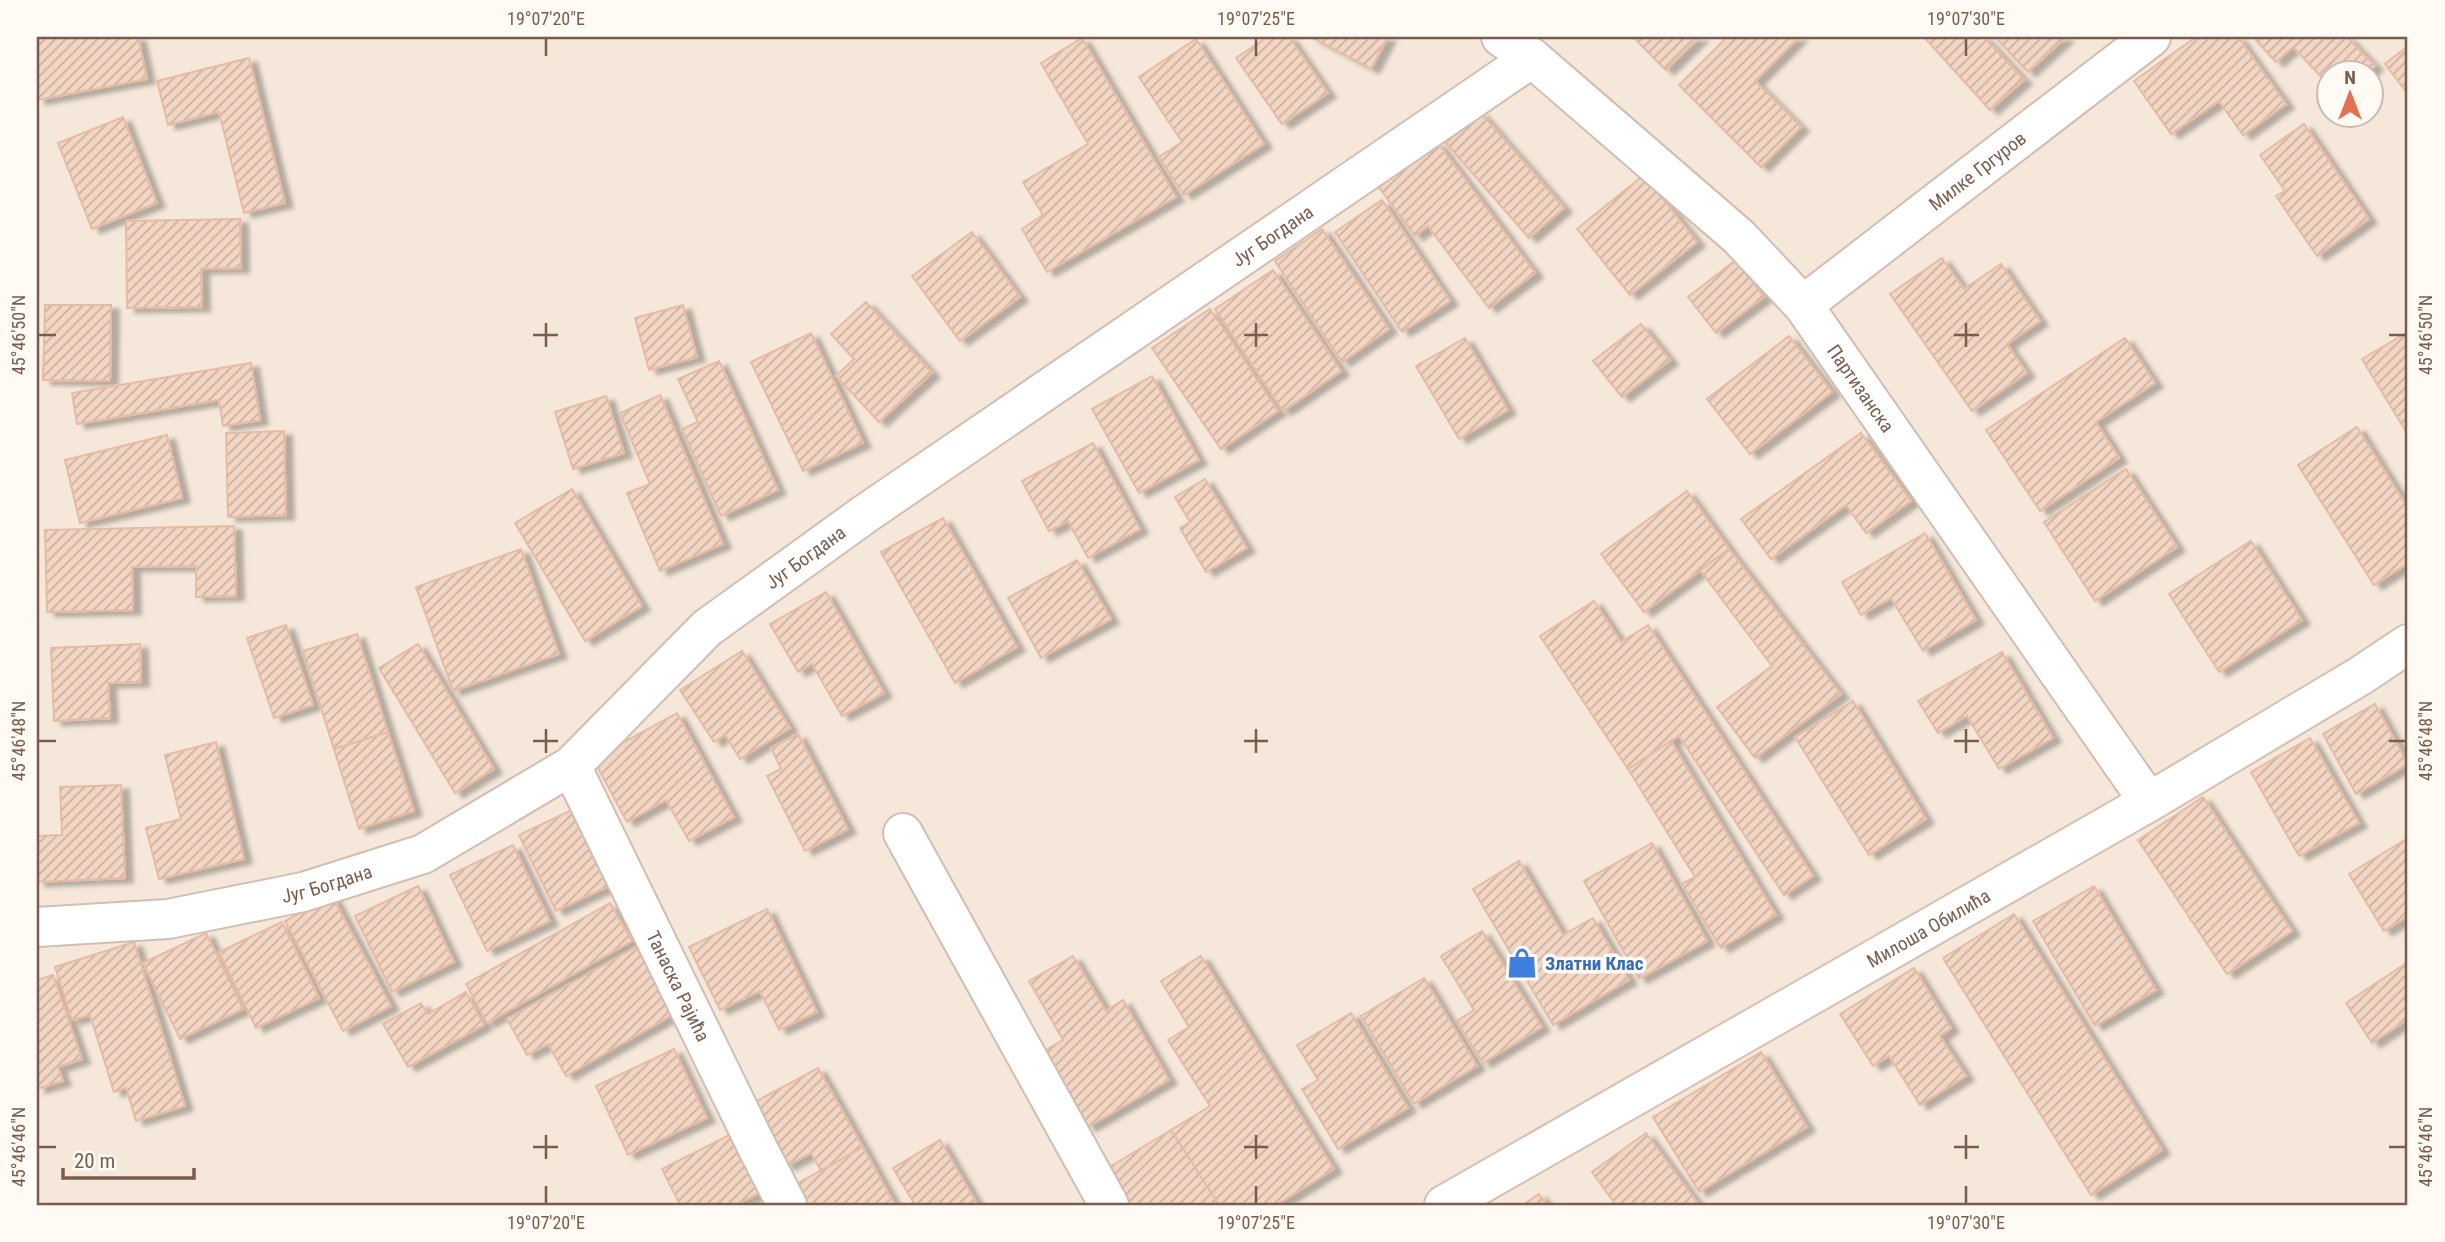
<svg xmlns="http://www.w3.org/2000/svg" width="2445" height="1242" font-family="'Roboto Condensed',sans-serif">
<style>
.residential{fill:#f5e8da;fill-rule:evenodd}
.building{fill:url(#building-hatch);stroke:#e6bba3;stroke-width:2;filter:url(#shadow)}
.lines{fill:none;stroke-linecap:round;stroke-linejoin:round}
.street-casing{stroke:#d1beb0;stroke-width:42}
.secondary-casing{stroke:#d6c0b0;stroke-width:42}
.street{stroke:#fff;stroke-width:38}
.secondary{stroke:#fff;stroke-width:38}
.ticks{fill:none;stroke:#7a5c4d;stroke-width:2.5}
.labels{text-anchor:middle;stroke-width:7;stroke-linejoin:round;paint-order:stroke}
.street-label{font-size:19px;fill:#7a5c4d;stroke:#fffaf3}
.shop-label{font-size:19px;font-weight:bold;fill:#366cbe;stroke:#fffaf3;text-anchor:start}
.neatline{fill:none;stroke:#7a5c4d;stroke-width:2.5}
.ticks-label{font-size:18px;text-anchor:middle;fill:#7a5c4d}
</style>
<defs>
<pattern id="building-hatch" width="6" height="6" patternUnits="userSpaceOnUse" patternTransform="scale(1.75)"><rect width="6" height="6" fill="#f3d5c3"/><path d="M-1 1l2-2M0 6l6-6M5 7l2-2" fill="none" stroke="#cab0a1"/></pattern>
<filter id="shadow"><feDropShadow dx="8" dy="4.5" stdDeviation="2" flood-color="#0004"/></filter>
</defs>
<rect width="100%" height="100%" fill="#fdf6ec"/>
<path class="residential" d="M37 37H2408V1205H37ZM2330 74H2372V116H2330Z"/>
<path class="building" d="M37 37H138L147 79 37 100Z
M1267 37H1289L1328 93 1282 124 1236 58Z
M1311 37H1388L1371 69Z
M1633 37H1700L1666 70Z
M1727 37H1799L1755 81 1801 127 1761 167 1679 85Z
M1924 37H1984L2024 80 1990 110Z
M1995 37H2066L2028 72Z
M2196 37H2238L2286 104 2243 135 2219 101 2171 134 2134 81Z
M2253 37H2347L2375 66 2367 74H2330V86L2293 47 2276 62Z
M1082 38 1176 197 1047 272 1022 229 1043 215 1023 182 1088 144 1041 63Z
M1196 39 1264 144 1184 195 1159 157 1182 142 1139 77Z
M2408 46V94L2385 64Z
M249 58 285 203 244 213 219 112 168 125 157 81Z
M1480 112 1564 208 1529 238 1446 143Z
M123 117 157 203 92 229 58 143Z
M2304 124 2369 219 2317 256 2276 196 2285 191 2260 155Z
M1437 142 1535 273 1489 308 1428 226 1415 236 1378 186Z
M1644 175 1697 242 1630 295 1577 229Z
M1382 200 1450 301 1402 332 1335 232Z
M240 219 241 268 201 269 202 307 127 308 126 221Z
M1322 229 1389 329 1342 362 1275 261Z
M972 232 1020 297 960 341 912 276Z
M1942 258 1964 289 2001 264 2040 321 2007 344 2027 373 1972 411 1890 294Z
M1736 260 1764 297 1716 333 1688 297Z
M1273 270 1341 371 1283 411 1215 309Z
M866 302 932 373 879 422 836 376 854 359 831 334Z
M45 305H111L110 381 43 380Z
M683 305 697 357 649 370 635 318Z
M1210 309 1278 411 1221 449 1152 348Z
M1641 324 1670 360 1622 397 1593 361Z
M2408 332V435L2362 359Z
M811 333 863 443 803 471 751 362Z
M1789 336 1832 392 1750 454 1707 399Z
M1465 338 1508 410 1459 439 1416 366Z
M2125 338 2155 383 2096 422 2119 458 2040 511 1986 430Z
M719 361 778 490 721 516 682 429 698 422 678 379Z
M251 363 260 420 223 426 219 400 77 424 72 393Z
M1152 376 1199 460 1139 493 1092 409Z
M660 395 723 544 660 571 627 493 650 484 620 413Z
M606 396 624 453 573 469 555 412Z
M2357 427 2408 508V563L2374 585 2298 465Z
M284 431 286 515 228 517 226 433Z
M1861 433 1911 501 1866 533 1846 505 1771 559 1741 519Z
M167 435 182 498 80 523 65 460Z
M1093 443 1140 529 1088 558 1068 521 1049 531 1022 481Z
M2126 469 2177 547 2095 601 2044 522Z
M1205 479 1247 548 1206 572 1180 528 1190 522 1175 497Z
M572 489 642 606 585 641 515 523Z
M1687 491 1729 549 1644 612 1601 554Z
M943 518 1017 647 955 683 881 552Z
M234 526 236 596 196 597V566L132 567 133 610 47 612 45 530Z
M1925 533 1976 620 1923 651 1891 598 1861 615 1842 582Z
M2251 541 2302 620 2219 672 2169 594Z
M521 549 559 654 453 691 416 587Z
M1729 549 1841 694 1755 758 1717 707 1772 666 1700 570Z
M1077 560 1111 619 1041 658 1008 598Z
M826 592 884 693 842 716 812 664 798 672 770 624Z
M1594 601 1621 642 1648 625 1813 876 1784 895 1679 736 1628 769 1540 636Z
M286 625 313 705 274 718 247 638Z
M357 634 388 732 334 749 303 651Z
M140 644 141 682 108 683 110 718 54 721 51 648Z
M418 644 494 769 455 793 379 668Z
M742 651 790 728 740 759 725 735 714 742 680 690Z
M2002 652 2053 738 1999 769 1967 716 1938 733 1918 701Z
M1853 701 1926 819 1869 855 1795 737Z
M2375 704 2408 764 2356 794 2323 734Z
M677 713 734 817 689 841 666 800 627 822 593 759Z
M388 732 414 811 359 829 334 749Z
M798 734 848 829 805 851 767 776 781 769 771 748Z
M2310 738 2359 823 2299 856 2251 772Z
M1671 741 1776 915 1721 948 1682 884 1695 877 1628 769Z
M216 742 244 859 159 879 146 828 181 819 165 755Z
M121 785 125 878 37 882V836L62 835 60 787Z
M2203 797 2292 931 2227 974 2138 840Z
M582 805 619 881 556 911 519 835Z
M2408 838V916L2384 931 2349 874Z
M1652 843 1707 941 1639 979 1584 881Z
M513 845 550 921 487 951 450 875Z
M1519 861 1563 935 1593 918 1629 980 1553 1025 1473 889Z
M418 886 454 962 392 992 355 916Z
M2094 886 2156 990 2095 1026 2033 921Z
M332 896 391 1006 343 1031 285 921Z
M610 903 632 941 487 1023 466 984Z
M767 909 817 1012 779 1030 760 991 720 1010 689 947Z
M2014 914 2162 1150 2091 1195 1943 958Z
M282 922 319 998 256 1028 219 952Z
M1482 931 1542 1027 1483 1063 1457 1021 1474 1010 1441 956Z
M206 933 243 1009 180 1039 143 963Z
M134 942 185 1106 136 1121 126 1088 114 1092 90 1015 72 1020 55 967Z
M636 947 674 1014 566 1076 548 1044 527 1055 507 1019Z
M1073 956 1106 1011 1123 1000 1169 1080 1088 1127 1044 1051 1063 1040 1029 981Z
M1201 956 1334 1169 1276 1205H1219L1171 1130 1210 1106 1168 1040 1189 1027 1161 981Z
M2408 962V1019L2372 1043 2346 1003Z
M1914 968 1951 1028 1940 1036 1966 1076 1920 1105 1889 1056 1873 1066 1840 1014Z
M53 975 82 1059 58 1067 63 1081 37 1089V980Z
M1424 978 1477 1066 1414 1104 1361 1016Z
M466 992 484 1025 408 1067 383 1024 421 1003 428 1014Z
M1351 1013 1408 1108 1338 1149 1302 1089 1318 1080 1297 1045Z
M674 1049 707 1118 628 1155 596 1086Z
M1761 1052 1807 1127 1699 1192 1653 1117Z
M818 1068 863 1147 821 1171 811 1153 786 1166 753 1103Z
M1171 1130 1219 1205H1126L1106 1169Z
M1646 1133 1699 1205H1616L1592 1172Z
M731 1134 761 1192 736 1205H680L662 1169Z
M940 1140 978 1205H915L893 1168Z
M863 1147 895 1205H804L793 1186Z
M1539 1194 1547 1205H1523Z"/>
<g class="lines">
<g class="street-casing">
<g id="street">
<path id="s1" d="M1501 37 1532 58 1739 237 1803 305 2149 802"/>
<path id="s2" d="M1803 305 2151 37"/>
<path id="s3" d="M571 766 756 1145 787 1205"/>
<path d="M903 833 1109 1205"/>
<path id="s4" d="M37 927 168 919 303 892 423 854 571 766 707 628 865 514 1532 58"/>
</g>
</g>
<g class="secondary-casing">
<g id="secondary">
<path id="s5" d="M1444 1205 2149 802 2360 676 2408 644"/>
</g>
</g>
<use href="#street" class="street"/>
<use href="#secondary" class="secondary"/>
</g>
<path class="ticks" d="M546 38V56M1256 38V56M1966 38V56M546 323V347M1256 323V347M1966 323V347M38 335H56M533 335H558M1244 335H1268M1954 335H1979M2389 335H2406M546 729V753M1256 729V753M1966 729V753M38 741H56M533 741H558M1244 741H1268M1954 741H1979M2389 741H2406M546 1135V1159M1256 1135V1159M1966 1135V1159M38 1147H56M533 1147H558M1244 1147H1268M1954 1147H1979M2389 1147H2406M546 1186V1204M1256 1186V1204M1966 1186V1204"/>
<defs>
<g id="shop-bare" transform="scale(2.415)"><path d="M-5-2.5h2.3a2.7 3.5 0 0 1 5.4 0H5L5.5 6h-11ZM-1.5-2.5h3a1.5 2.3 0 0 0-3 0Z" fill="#3f7fe0" stroke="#fffaf3" stroke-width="2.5" paint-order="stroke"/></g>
</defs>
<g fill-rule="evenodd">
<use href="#shop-bare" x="1522" y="963"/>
</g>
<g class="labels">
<g class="street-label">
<text dy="7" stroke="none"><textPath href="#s2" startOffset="220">Милке Гргуров</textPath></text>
<text dy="7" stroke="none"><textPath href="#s4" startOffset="1449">Југ Богдана</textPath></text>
<text dy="7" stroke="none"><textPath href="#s1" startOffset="506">Партизанска</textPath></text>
<text dy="7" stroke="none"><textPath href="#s4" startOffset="882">Југ Богдана</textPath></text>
<text dy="7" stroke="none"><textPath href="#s4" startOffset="294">Југ Богдана</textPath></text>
<text dy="7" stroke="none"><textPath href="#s5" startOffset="558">Милоша Обилића</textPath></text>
<text dy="7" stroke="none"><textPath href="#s3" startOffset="245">Танаска Рајића</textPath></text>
</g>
<g class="shop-label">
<text x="1545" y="970">Златни Клас</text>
</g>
</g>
<rect width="2445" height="1242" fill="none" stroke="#fffaf3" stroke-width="77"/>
<g transform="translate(2350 94)"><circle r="33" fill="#fffaf3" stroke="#cabbb1" stroke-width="2"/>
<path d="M0-5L12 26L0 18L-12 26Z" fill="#e76f51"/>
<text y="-10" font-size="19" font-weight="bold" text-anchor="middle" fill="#7a5c4d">N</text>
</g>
<path d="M63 1168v10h131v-10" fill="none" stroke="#7a5c4d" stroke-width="3.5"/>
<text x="74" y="1168" font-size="21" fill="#7a5c4d" stroke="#fffaf3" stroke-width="5" paint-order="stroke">20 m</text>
<rect x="38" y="38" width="2368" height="1166" class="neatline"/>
<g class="ticks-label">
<text x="546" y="25">19°07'20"E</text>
<text x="1256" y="25">19°07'25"E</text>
<text x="1966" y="25">19°07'30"E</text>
<text transform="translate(19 335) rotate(-90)" y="6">45°46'50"N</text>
<text transform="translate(2426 335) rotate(-90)" y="6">45°46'50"N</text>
<text transform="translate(19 741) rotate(-90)" y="6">45°46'48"N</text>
<text transform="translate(2426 741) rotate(-90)" y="6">45°46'48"N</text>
<text transform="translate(19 1147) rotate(-90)" y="6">45°46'46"N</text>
<text transform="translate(2426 1147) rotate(-90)" y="6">45°46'46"N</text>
<text x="546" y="1229">19°07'20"E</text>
<text x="1256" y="1229">19°07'25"E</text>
<text x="1966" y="1229">19°07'30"E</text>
</g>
</svg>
